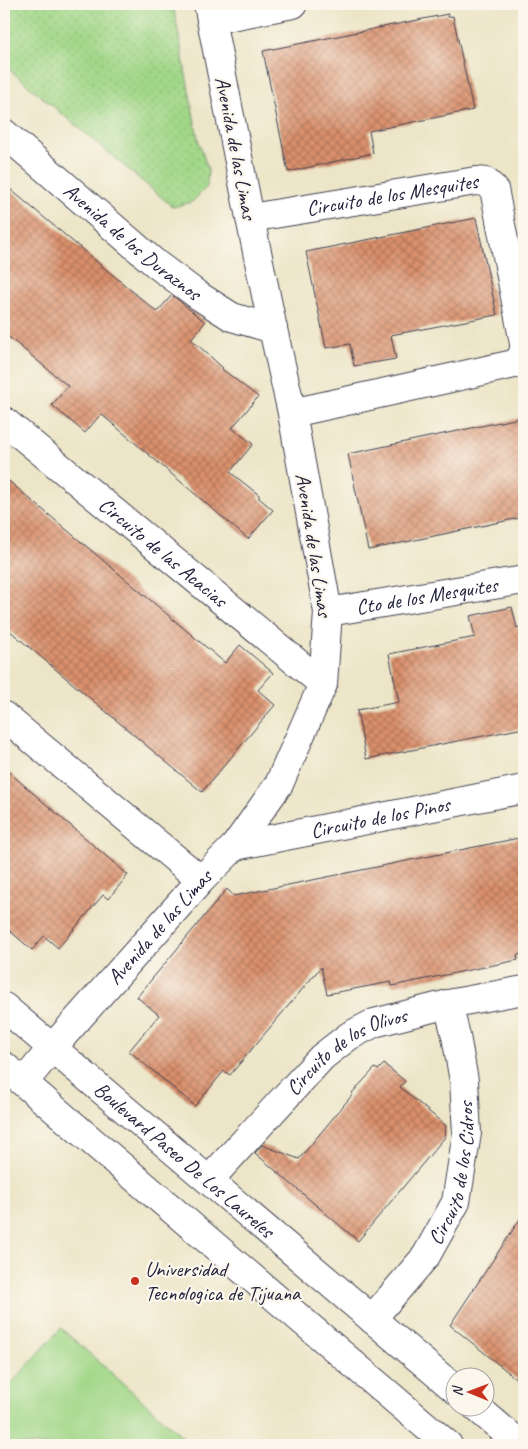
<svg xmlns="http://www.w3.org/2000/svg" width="528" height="1449" font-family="Caveat,sans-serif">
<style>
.grass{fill:url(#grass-dots);stroke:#627c62}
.pitch{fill:#a1d788;stroke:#627c62}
.building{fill:url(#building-cross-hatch)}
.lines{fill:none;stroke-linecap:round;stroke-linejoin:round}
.minor-casing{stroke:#403f50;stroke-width:30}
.tertiary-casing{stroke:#403f50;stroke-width:30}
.minor{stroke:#fff;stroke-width:28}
.tertiary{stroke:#fff;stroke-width:28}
.poi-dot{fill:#c8321e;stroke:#fbf7ec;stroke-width:2}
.labels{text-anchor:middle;stroke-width:4.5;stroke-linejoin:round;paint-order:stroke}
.street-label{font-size:21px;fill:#22223b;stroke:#fbf7ec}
.poi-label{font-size:21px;fill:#22223b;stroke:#fbf7ec;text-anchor:start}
</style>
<defs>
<pattern id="grass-dots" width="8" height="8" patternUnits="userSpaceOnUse" patternTransform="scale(1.25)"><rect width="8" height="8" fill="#a1d788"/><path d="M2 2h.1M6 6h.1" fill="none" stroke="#8ab876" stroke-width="1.8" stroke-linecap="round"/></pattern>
<pattern id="building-cross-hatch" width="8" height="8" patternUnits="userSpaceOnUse" patternTransform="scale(1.25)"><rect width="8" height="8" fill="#da906c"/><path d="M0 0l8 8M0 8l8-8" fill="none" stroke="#b0755a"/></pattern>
</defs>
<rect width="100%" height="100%" fill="#fbf7ec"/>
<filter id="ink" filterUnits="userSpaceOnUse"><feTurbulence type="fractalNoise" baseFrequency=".02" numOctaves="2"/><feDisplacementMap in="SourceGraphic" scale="10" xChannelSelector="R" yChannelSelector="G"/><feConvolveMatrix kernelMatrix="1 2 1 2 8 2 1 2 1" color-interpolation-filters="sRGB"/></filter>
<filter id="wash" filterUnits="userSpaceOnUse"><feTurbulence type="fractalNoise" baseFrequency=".0096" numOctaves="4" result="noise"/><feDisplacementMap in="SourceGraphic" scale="20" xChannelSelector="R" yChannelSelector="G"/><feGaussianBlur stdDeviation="1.12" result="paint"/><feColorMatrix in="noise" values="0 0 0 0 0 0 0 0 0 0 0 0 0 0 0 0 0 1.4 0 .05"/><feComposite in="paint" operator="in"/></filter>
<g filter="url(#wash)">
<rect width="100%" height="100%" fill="#ece5c7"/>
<path class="grass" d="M4 4H173L198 139 208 170 207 187 192 202 173 207 4 65Z"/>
<path class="pitch" d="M61 1328 192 1445H4V1392Z"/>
<g id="blocks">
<path class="building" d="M448 14V17L453 16 473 110 369 131 373 153 288 172 263 51Z
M4 184 157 312 172 295 205 322 191 339 223 368 222 369 258 397 232 428 253 444 230 472 259 495V498L273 510 248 539 101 414 85 433 52 405 68 386 4 333Z
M476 218 497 315 391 335 396 359 354 366 350 344 326 348 306 252Z
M524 417V517L368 550 348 454Z
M4 477 225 663 240 645 273 673 258 690 275 705 202 792 4 626Z
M512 607 517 628 524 626V728L366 759 357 710 399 702 389 654 475 637 470 616Z
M4 768 128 875 108 899 103 895 58 948 44 936 32 950 4 926Z
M524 837V954L517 955 518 960 392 986 391 982 327 994 321 967 230 1075 224 1071 195 1106 129 1051 159 1015 137 997 227 889 234 896Z
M384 1064 405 1081 400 1087 446 1126 445 1137 358 1241 255 1153 262 1145 299 1159 353 1094 352 1093 375 1068 378 1070Z
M524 1213V1385L450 1325Z"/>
</g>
</g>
<g filter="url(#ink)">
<use href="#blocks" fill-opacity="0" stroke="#403f50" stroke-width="1"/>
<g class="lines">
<g class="minor-casing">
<g id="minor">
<path d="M211 20 293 4"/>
<path id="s1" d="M4 133 156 264 199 296 232 317 273 329"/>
<path id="s2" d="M250 218 476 181 486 182 494 189 524 343"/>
<path d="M292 413 514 364 522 357 524 348"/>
<path id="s3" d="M4 421 323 684"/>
<path id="s4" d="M328 612 524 580"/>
<path d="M4 716 201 880"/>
<path id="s5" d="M235 846 524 789"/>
<path id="s6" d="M24 1082 52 1048 201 880 235 846 279 784 323 684 328 612 292 413 273 329 250 218 208 4"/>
<path id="s7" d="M209 1180 322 1057 349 1036 374 1023 448 1004 524 990"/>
<path id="s8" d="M372 1319 426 1256 456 1202 467 1133 464 1081 456 1036 448 1004"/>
</g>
</g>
<g class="tertiary-casing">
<g id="tertiary">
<path id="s9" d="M4 1007 456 1390"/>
<path d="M4 1066 448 1445"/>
<path d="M475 1406 521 1445"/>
</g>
</g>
<use href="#minor" class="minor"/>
<use href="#tertiary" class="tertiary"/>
</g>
</g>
<circle class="poi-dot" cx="135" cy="1281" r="5"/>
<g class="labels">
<g class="street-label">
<text transform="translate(236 148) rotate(79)" y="7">Avenida de las Limas</text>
<text dy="7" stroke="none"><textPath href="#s2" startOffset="144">Circuito de los Mesquites</textPath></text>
<text dy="7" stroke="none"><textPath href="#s1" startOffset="168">Avenida de los Duraznos</textPath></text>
<text transform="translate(314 545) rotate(81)" y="7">Avenida de las Limas</text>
<text dy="7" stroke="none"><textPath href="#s3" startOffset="206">Circuito de las Acacias</textPath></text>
<text dy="7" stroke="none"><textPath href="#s4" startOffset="100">Cto de los Mesquites</textPath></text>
<text dy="7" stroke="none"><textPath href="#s5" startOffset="148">Circuito de los Pinos</textPath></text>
<text dy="7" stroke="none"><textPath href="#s6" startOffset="206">Avenida de las Limas</textPath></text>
<text dy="7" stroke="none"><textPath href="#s7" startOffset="191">Circuito de los Olivos</textPath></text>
<text dy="7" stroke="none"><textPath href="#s9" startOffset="236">Boulevard Paseo De Los Laureles</textPath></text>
<text dy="7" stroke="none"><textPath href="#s8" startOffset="172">Circuito de los Cidros</textPath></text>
</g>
<g class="poi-label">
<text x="145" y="1276">Universidad<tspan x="145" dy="24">Tecnologica de Tijuana</tspan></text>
</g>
</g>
<rect width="528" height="1449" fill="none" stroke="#fbf7ec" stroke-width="20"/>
<g transform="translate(470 1392) rotate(271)"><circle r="24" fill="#fbf7ec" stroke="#a4a2a5"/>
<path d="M0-4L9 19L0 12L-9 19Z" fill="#c8321e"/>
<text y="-8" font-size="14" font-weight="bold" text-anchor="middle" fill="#22223b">N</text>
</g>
</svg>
